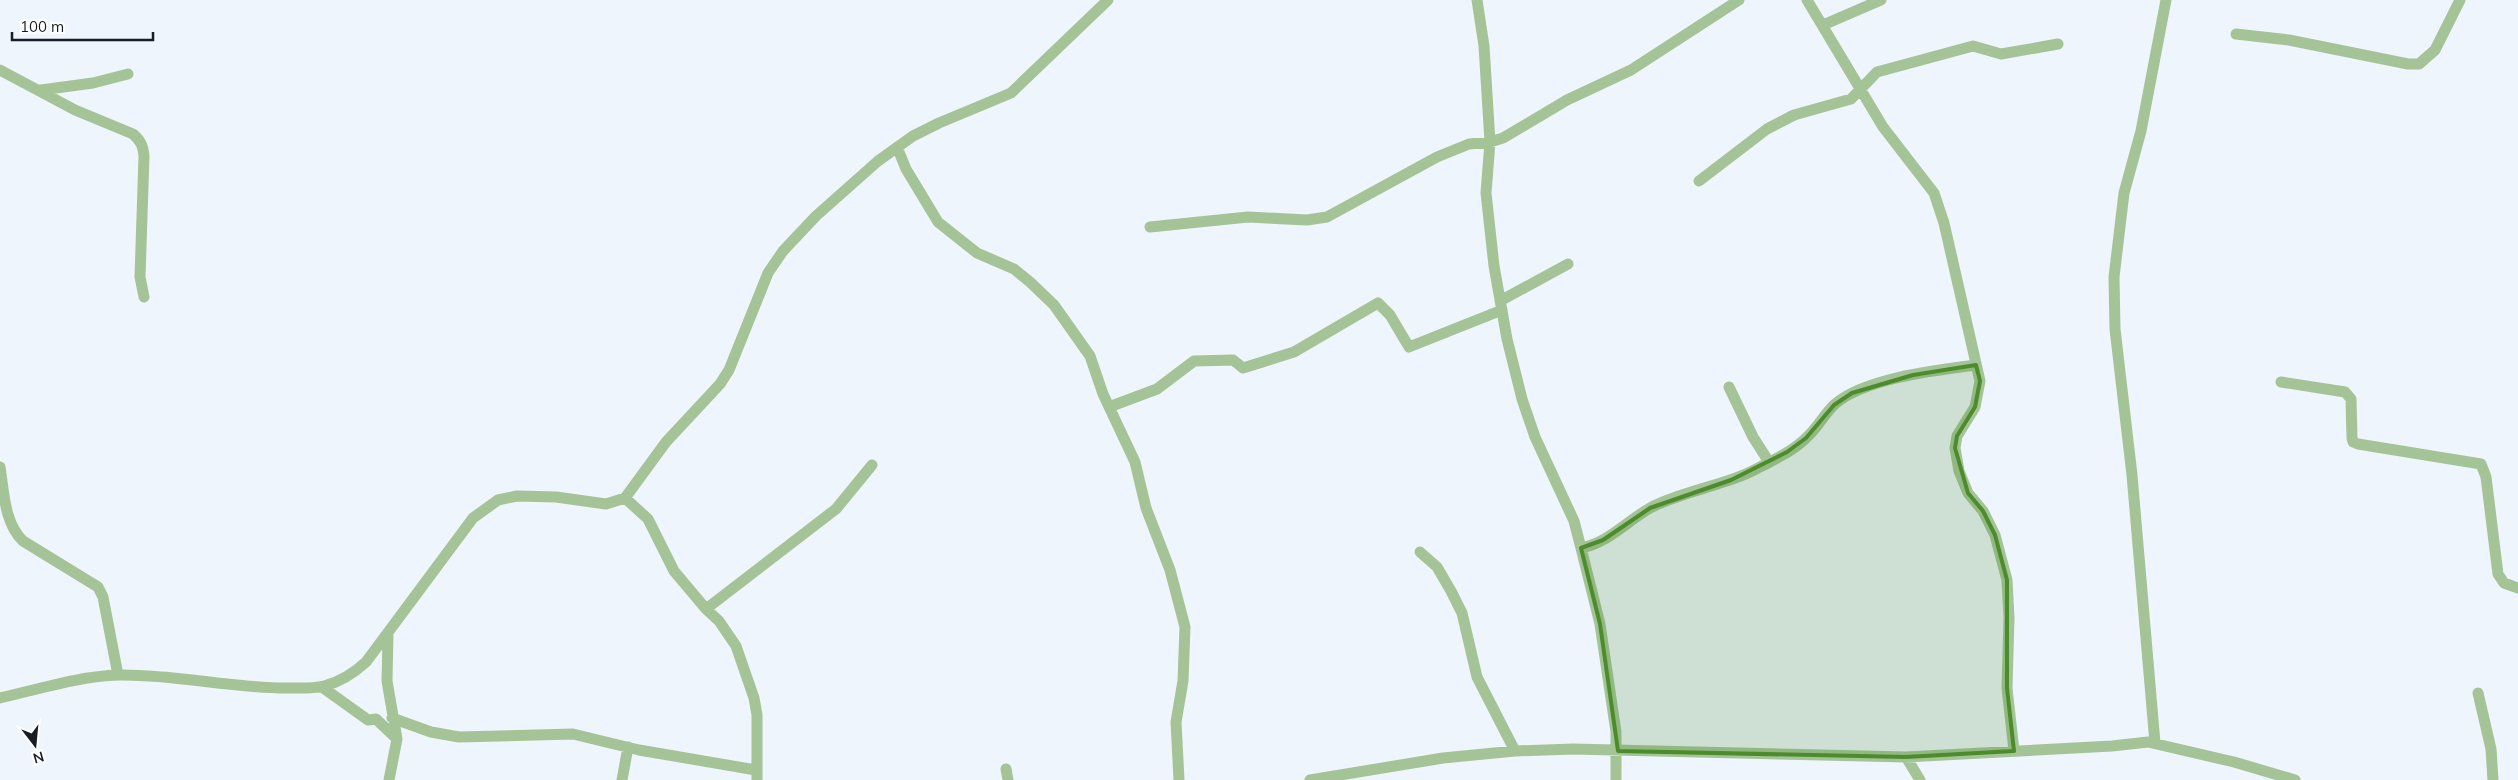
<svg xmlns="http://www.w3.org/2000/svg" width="2518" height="780" font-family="Mulish,sans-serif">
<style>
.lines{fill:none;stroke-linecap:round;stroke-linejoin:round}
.street{stroke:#a4c498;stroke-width:11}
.marked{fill:#4d8c2c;fill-opacity:0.2;stroke:#4d8c2c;stroke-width:4;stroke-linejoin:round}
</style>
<rect width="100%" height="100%" fill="#eff5fd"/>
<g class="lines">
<path class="street" d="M1477 0 1484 46 1490 142 1486 193 1494 266 1507 339 1522 399 1535 437 1574 521 1581 548 1600 624 1616 732V780
M1807 0 1883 127 1934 193 1944 223 1980 381 1975 407 1957 436 1955 448 1959 471 1968 493 1983 511 1995 535 2007 580 2009 618 2007 688 2014 751
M1823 25 1881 0
M2236 34 2289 40 2408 64H2419L2435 50 2460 0
M0 70 75 110 133 134C141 141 143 146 144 156L140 277 144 297
M41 90 93 83 128 74
M897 147 906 169 938 222 977 253 1014 269 1030 282 1054 305 1090 356 1103 394 1135 462 1146 508 1170 570 1185 627 1183 681 1176 722 1179 780
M1699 181 1767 129 1794 115 1851 99 1877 72 1973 46 2001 54 2058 44
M1150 227 1248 217 1307 220 1327 217 1437 157 1469 144 1490 142 1503 138 1567 100 1631 70 1739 0
M1500 301 1568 264
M2281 382 2345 392 2351 399 2352 438 2353 442 2358 444 2481 464 2486 477 2498 574 2504 583 2518 588
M1729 387 1753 437 1769 462
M1109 407 1157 389 1194 361 1233 360 1243 368 1294 352 1378 303 1390 315 1409 347 1502 310
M0 467C4 491 4 523 23 541L98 587 103 597 118 675
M625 498 648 519 674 571 706 609 719 621 736 646 754 698 757 715V780
M1581 548C1608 543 1627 521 1650 508 1684 490 1726 486 1760 467 1777 458 1795 450 1808 436 1818 427 1825 413 1835 404 1865 378 1937 370 1976 365
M1420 552 1437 567 1451 591 1462 613 1477 677 1515 751
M706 609 836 509 872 465
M388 635 387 681 397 739 389 780
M322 687 368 720 376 719 397 739
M2478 693 2491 749 2493 780
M0 698C39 689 80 676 119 675 175 674 230 688 286 688 298 688 312 689 324 686 340 682 354 673 366 662L473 518 498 500 517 496 556 497 606 504 625 498 666 442 720 384 729 370 768 273 783 251 816 216 878 161 913 136 939 123 1011 93 1108 0
M392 718 431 732 459 737 573 734 639 750 756 770
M2155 743 2132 475 2115 329 2114 277 2124 193 2141 131 2166 0
M1906 757 1920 780
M1006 769 1008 780
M622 780 628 747
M1310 780 1443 758 1515 751 1573 749 1906 757 2112 746 2148 742 2234 762 2295 780"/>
</g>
<path class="marked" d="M1976 365 1980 381 1975 407 1957 436 1955 448 1968 493 1983 511 1995 535 2007 580V688L2014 751 1906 757 1618 751 1600 624 1581 548 1603 540 1650 508 1731 480 1787 452 1806 438 1834 405 1852 393 1913 375Z"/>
<g transform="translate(35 745) rotate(164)" stroke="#ffffff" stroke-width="4" paint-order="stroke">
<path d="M0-4L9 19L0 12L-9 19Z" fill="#181d25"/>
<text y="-8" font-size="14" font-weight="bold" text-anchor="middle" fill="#181d25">N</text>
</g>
<path d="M12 32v8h141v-8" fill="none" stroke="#181d25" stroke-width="2.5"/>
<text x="20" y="32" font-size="15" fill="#181d25" stroke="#ffffff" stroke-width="4" paint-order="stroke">100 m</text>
</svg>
